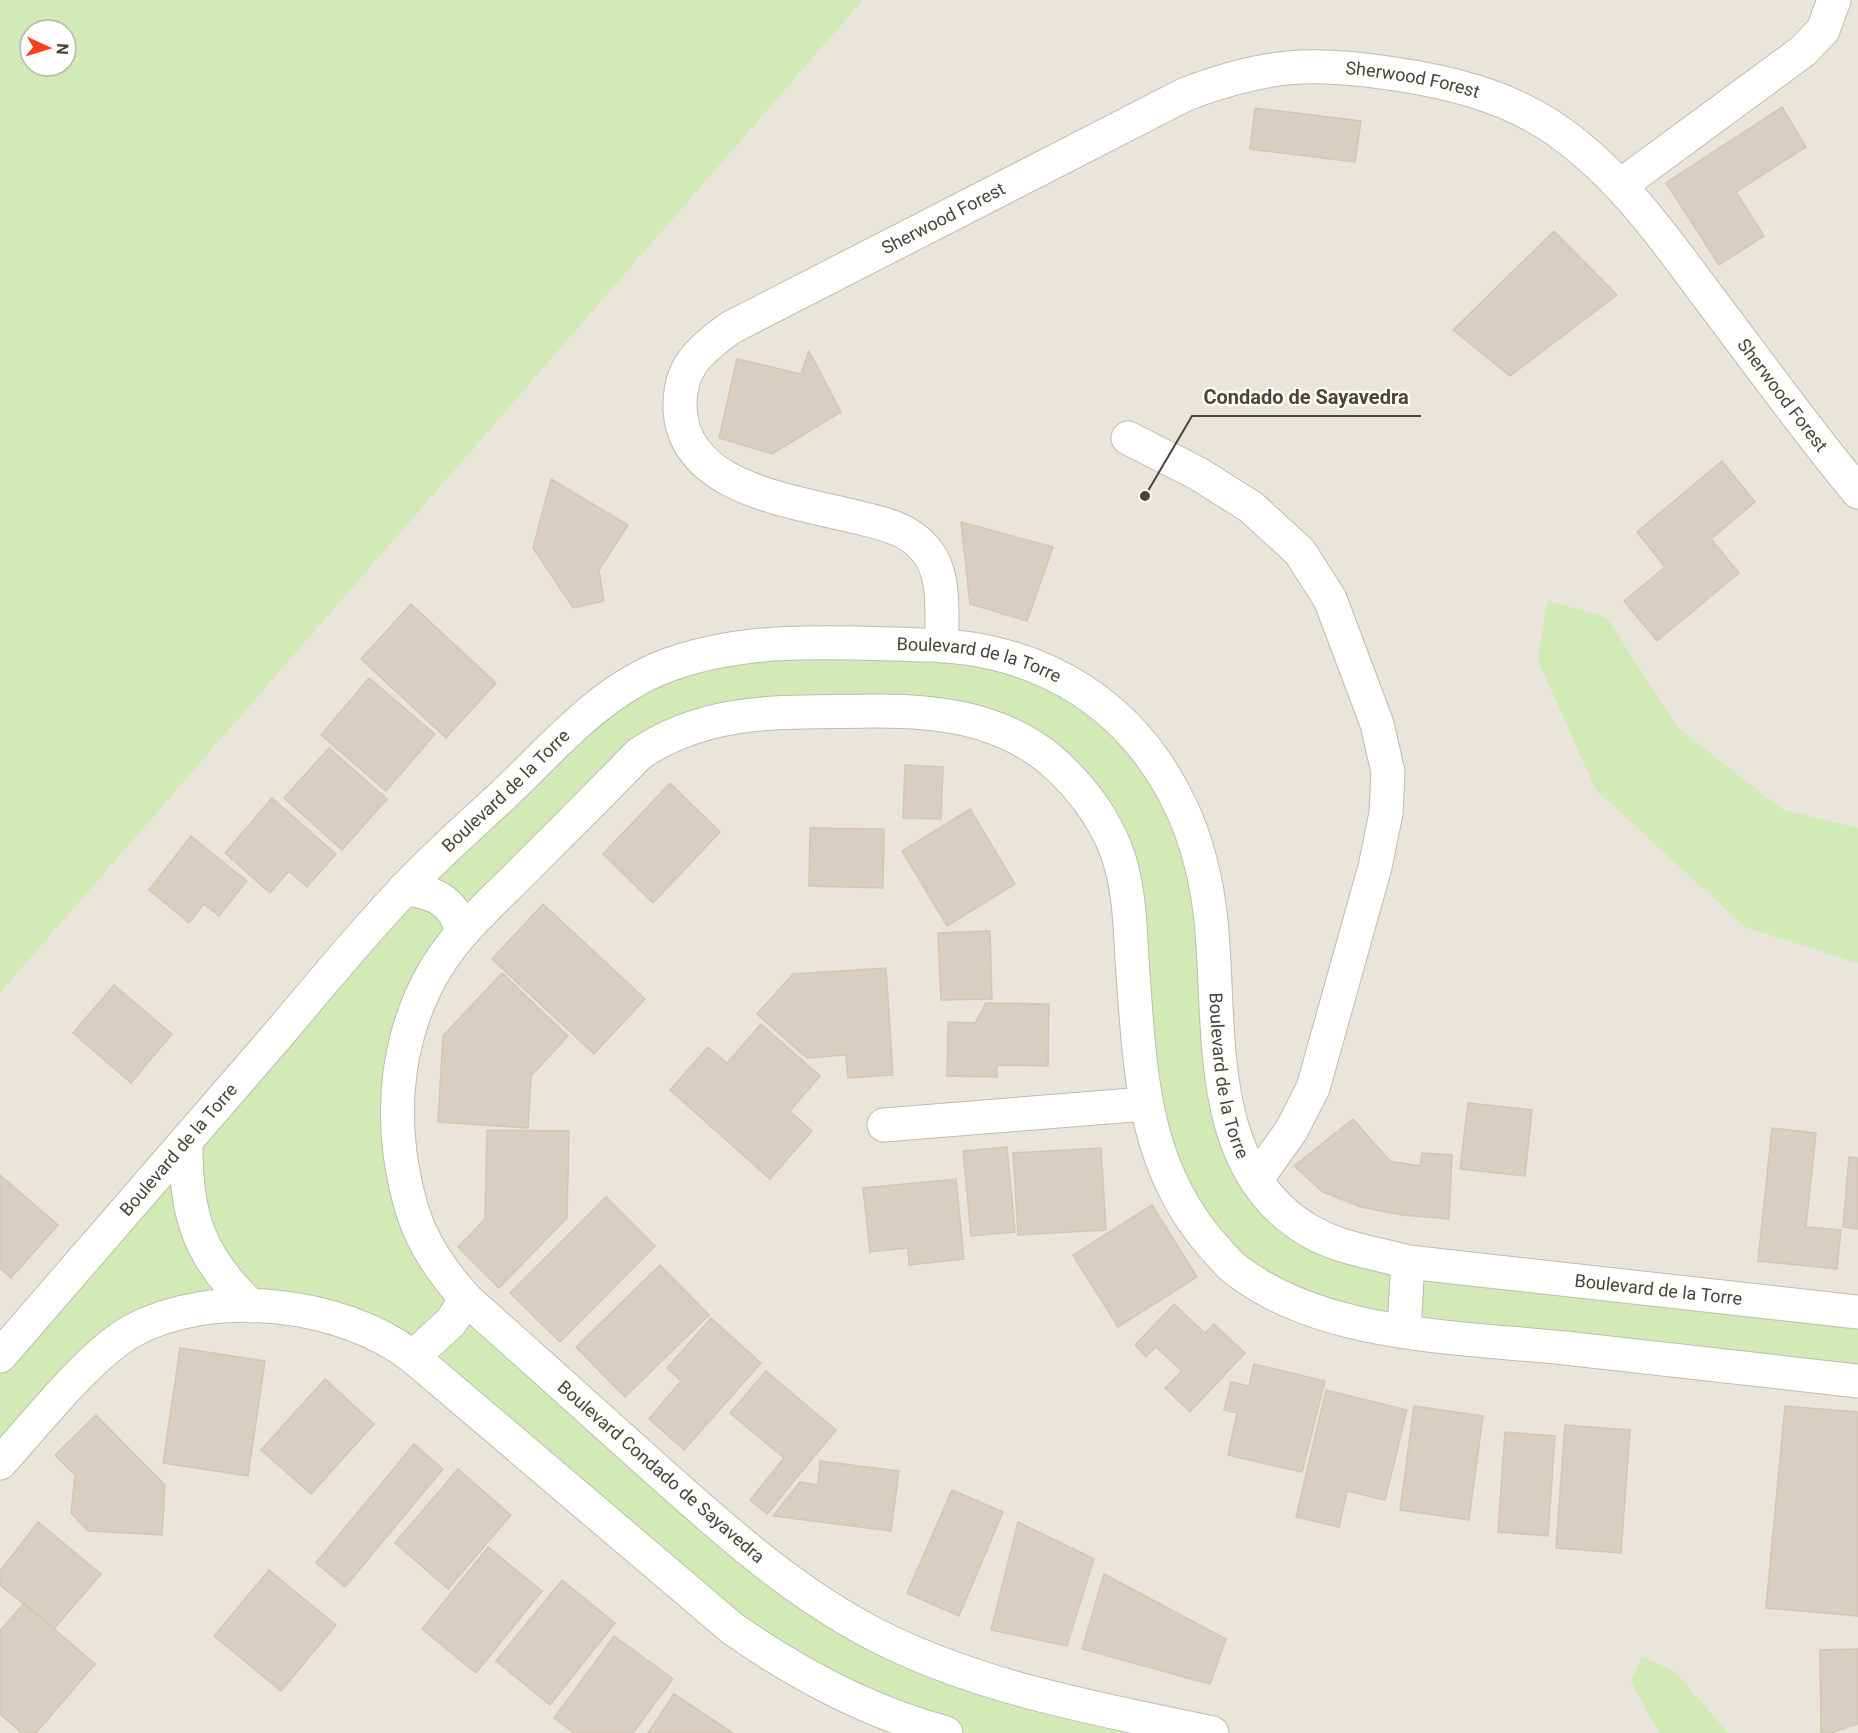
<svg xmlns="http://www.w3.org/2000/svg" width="1858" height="1733" font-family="Roboto,sans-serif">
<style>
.residential{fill:#eae5da}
.green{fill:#d2eab5;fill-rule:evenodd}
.building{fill:#d8cfc1;stroke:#d3c7b4;stroke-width:1.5}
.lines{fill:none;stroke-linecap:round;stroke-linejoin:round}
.minor-casing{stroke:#c2bbae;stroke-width:35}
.minor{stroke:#fff;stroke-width:33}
.labels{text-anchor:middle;stroke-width:4.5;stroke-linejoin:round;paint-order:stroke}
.street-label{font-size:18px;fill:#4b4439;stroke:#fff}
.leader{fill:none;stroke:#4b4439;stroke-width:2}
.callout-dot{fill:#4b4439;stroke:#fff;stroke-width:2}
.callout-label{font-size:20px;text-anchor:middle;font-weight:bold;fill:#4b4439;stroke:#fff;stroke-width:4.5;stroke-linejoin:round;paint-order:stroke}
</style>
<rect width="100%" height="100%" fill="#f6f3ec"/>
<path class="residential" d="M863 0H1858V1733H0V992Z"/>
<path class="green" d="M0 0H863L0 993ZM30 30H66V66H30Z
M1547 600 1607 618 1678 728 1783 810 1858 828V963L1745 927 1596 790 1538 660Z
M942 646 1079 686 1181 806 1224 1101 1309 1232 1858 1311V1381L1275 1296 1174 1192 1097 810 973 719 685 728 462 932 403 1049 419 1231 744 1548 889 1642 1212 1733H946L825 1686 373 1330 168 1315 0 1463V1356L404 889 652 671Z
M1642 1657 1675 1671 1728 1733H1659L1631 1681Z"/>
<path class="building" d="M1782 107 1806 147 1736 192 1764 236 1719 265 1666 183Z
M1255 108 1361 121 1355 162 1250 149Z
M1554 231 1617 295 1510 376 1453 330Z
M809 351 841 412 772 454 719 438 737 359 801 374Z
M1722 461 1755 502 1711 539 1739 573 1657 641 1624 601 1665 567 1637 532Z
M551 479 628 525 599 570 604 601 573 608 533 548Z
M961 522 1053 547 1027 621 970 604Z
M411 604 496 683 446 738 361 659Z
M369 678 435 734 386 791 321 735Z
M329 748 387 799 342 850 284 798Z
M905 765 943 767 941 819 903 818Z
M670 783 720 832 653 903 603 854Z
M272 798 336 854 307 887 289 871 270 893 225 853Z
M970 809 1015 884 947 926 902 851Z
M810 828 884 829 883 888 809 886Z
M191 836 247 881 219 916 204 904 189 923 149 890Z
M543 904 645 999 594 1054 492 959Z
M990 931 992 999 941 1000 938 933Z
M886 968 893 1075 848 1078 846 1055 807 1058 757 1014 793 974Z
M502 973 568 1036 531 1076 528 1128 438 1122 443 1036Z
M114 985 172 1034 131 1083 73 1033Z
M986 1003 1049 1004 1048 1066 997 1065V1077L947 1076 948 1022 975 1023Z
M761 1024 820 1076 790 1111 812 1131 770 1179 670 1090 708 1047 727 1063Z
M1468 1103 1532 1110 1525 1176 1460 1169Z
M1353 1119 1390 1161 1420 1166 1422 1153 1452 1155 1449 1219 1402 1215 1361 1207 1323 1192 1294 1166Z
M1772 1128 1816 1133 1806 1227 1841 1230 1837 1269 1758 1261Z
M487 1130 569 1131 567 1218 499 1288 458 1247 485 1219Z
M1007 1147 1015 1232 971 1236 963 1151Z
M1101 1148 1106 1230 1018 1235 1013 1153Z
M1849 1157 1858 1158V1229L1843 1227Z
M0 1175 58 1225 11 1278 0 1268Z
M956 1179 964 1259 909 1265 908 1248 870 1252 863 1188Z
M606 1197 655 1246 560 1342 510 1293Z
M1152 1205 1197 1277 1118 1327 1073 1255Z
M660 1265 709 1315 625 1397 576 1347Z
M1174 1304 1205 1333 1214 1324 1245 1353 1190 1412 1165 1388 1182 1371 1156 1347 1146 1357 1135 1345Z
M711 1318 761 1363 684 1450 649 1419 681 1381 667 1368Z
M180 1348 265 1361 248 1476 163 1463Z
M1254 1364 1325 1381 1302 1472 1228 1455 1237 1413 1224 1410 1231 1382 1249 1386Z
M766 1371 836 1430 767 1514 750 1500 784 1458 730 1413Z
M325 1379 374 1424 311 1494 261 1450Z
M1326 1390 1407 1410 1385 1500 1347 1491 1339 1527 1296 1517Z
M1414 1406 1483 1416 1469 1520 1400 1510Z
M1785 1406 1858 1412V1616L1766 1608Z
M96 1415 165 1485 162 1535 88 1531 71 1513 75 1475 55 1455Z
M1565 1425 1630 1430 1621 1553 1556 1548Z
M1505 1432 1555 1436 1548 1536 1498 1532Z
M414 1444 443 1469 345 1587 316 1563Z
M820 1461 899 1471 891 1531 773 1516 800 1482 818 1485Z
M458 1469 511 1515 448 1589 395 1543Z
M952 1490 1003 1512 959 1616 907 1593Z
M38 1522 101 1574 54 1629 0 1585V1571Z
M1018 1522 1094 1559 1067 1646 991 1630Z
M488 1547 542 1591 476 1673 422 1629Z
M269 1570 336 1625 281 1691 214 1636Z
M1104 1574 1226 1639 1210 1684 1082 1649Z
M562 1580 615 1623 550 1705 496 1661Z
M24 1603 95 1664 36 1733H22L0 1714V1631Z
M614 1636 673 1679 633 1733H574L554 1718Z
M1858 1649V1724L1830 1733H1821L1820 1650Z
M674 1694 733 1733H648Z"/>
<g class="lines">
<g class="minor-casing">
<g id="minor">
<path d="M1621 185 1803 51 1823 30 1834 0"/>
<path d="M1128 438 1197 473 1251 507 1300 552 1330 599 1377 724 1388 772 1386 813 1375 867 1313 1088 1291 1131 1256 1180"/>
<path id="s1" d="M942 646C941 615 947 574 925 549 908 528 881 523 856 517 795 501 683 490 680 408 679 367 699 351 730 328L1186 94C1265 64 1311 61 1395 74 1449 82 1502 95 1549 125 1614 168 1658 229 1703 290 1754 357 1804 427 1858 492"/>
<path d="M404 889C434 891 455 902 462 932"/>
<path d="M884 1125 1145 1104"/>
<path d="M186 1142C185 1213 198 1256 251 1306"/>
<path d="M1404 1330 1408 1262"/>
<path id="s2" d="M0 1356C88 1254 176 1153 264 1051 310 998 354 942 403 891 434 857 469 827 502 796 550 751 596 695 658 669 743 634 839 643 930 645 1043 649 1134 705 1182 809 1198 844 1207 882 1211 921 1222 1025 1202 1167 1308 1230 1337 1248 1376 1253 1408 1262L1858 1312"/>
<path d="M413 1357 451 1322 466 1299"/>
<path d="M0 1463C35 1425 89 1355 132 1331 212 1287 342 1302 413 1357L733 1629C799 1675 868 1712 946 1733"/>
<path d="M1212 1733C1104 1710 990 1690 890 1642 798 1598 723 1529 648 1462 587 1407 527 1353 466 1299 423 1250 409 1217 400 1153 390 1074 409 992 463 932 482 910 503 891 524 870 562 832 601 793 639 754 710 706 786 713 868 711 934 710 1001 717 1053 762 1080 786 1101 813 1115 847 1129 882 1130 923 1132 960 1140 1063 1140 1163 1212 1245 1220 1253 1226 1262 1235 1269 1321 1337 1459 1337 1565 1348 1662 1359 1760 1370 1858 1381"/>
</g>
</g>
<use href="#minor" class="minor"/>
</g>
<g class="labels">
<g class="street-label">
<text dy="6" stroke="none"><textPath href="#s1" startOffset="1245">Sherwood Forest</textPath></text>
<text dy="6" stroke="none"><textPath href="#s1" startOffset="741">Sherwood Forest</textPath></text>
<text dy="6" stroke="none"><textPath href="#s1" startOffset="1749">Sherwood Forest</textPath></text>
<text dy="6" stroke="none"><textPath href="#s2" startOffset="1281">Boulevard de la Torre</textPath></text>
<text dy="6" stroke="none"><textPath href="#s2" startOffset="759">Boulevard de la Torre</textPath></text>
<text dy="6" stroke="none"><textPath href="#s2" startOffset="1820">Boulevard de la Torre</textPath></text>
<text dy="6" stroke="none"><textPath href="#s2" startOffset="273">Boulevard de la Torre</textPath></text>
<text dy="6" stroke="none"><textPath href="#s2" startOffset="2360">Boulevard de la Torre</textPath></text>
<text transform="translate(661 1472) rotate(41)" y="6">Boulevard Condado de Sayavedra</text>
</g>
</g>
<path class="leader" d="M1145 496L1192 416H1421"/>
<circle class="callout-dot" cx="1145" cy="496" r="6"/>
<g class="callout-label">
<text x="1306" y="404">Condado de Sayavedra</text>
</g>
<g transform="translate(48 48) rotate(94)"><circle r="28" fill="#ffffff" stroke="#b7b4b0" stroke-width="1.5"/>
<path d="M0-4.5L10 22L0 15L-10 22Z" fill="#fc3f1d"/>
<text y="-9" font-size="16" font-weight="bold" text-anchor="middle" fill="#4b4439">N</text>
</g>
</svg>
